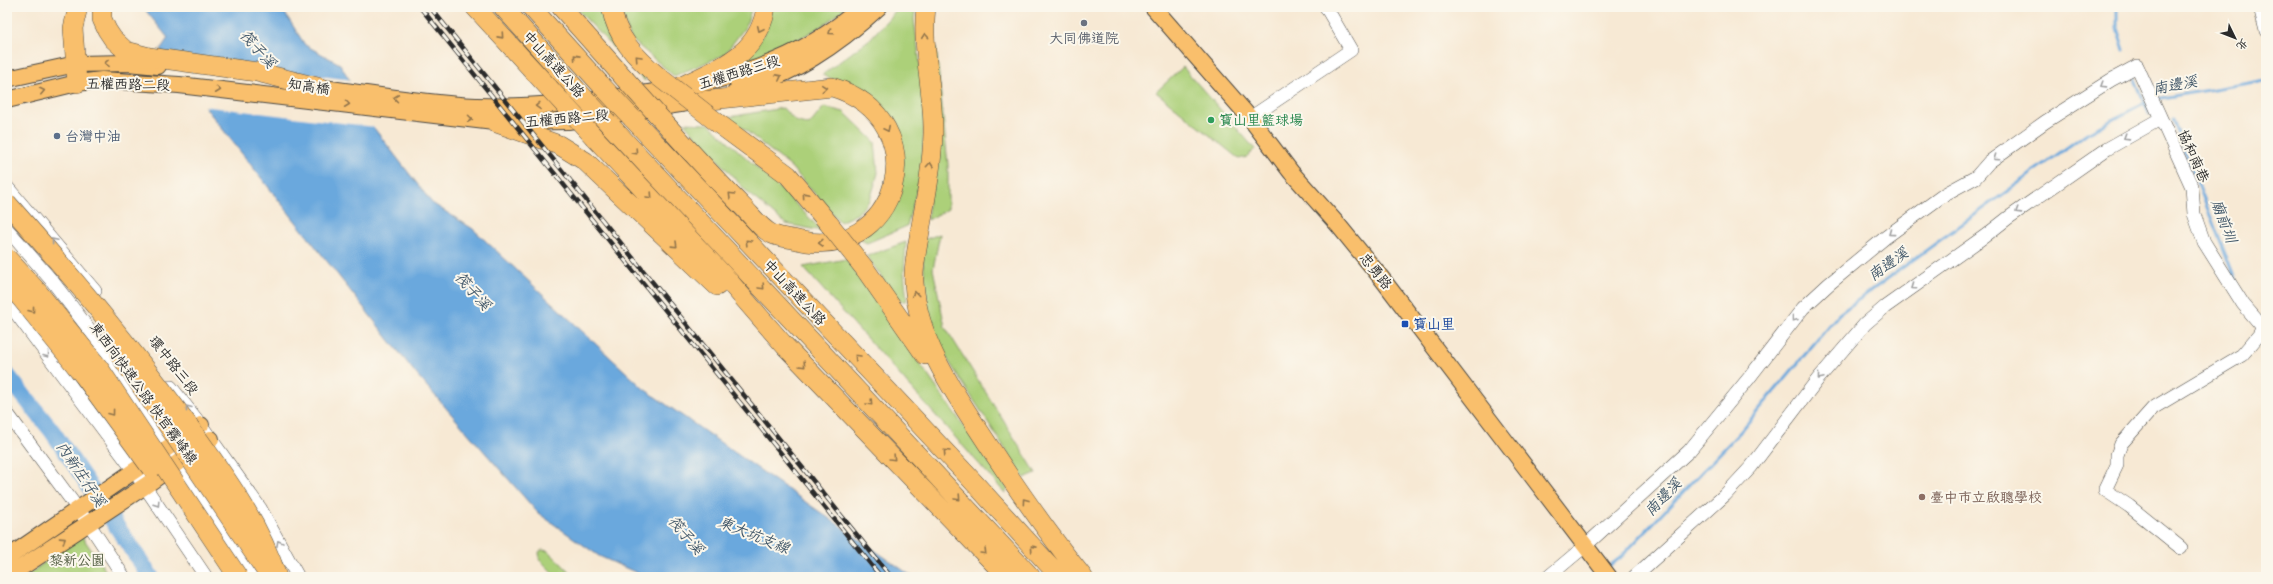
<svg xmlns="http://www.w3.org/2000/svg" width="2273" height="584" font-family="Mynerve,'LXGW WenKai TC',sans-serif">
<style>
.green{fill:#acd079;stroke:#6c7e52}
.water{fill:#6ba8dd;stroke:#4b6a84}
.pier{fill:#f7e9d4}
.lines{fill:none;stroke-linecap:round;stroke-linejoin:round}
.stream{stroke:#6ba8dd;stroke-width:3}
.river{stroke:#6ba8dd;stroke-width:17}
.minor-casing{stroke:#4a4844;stroke-width:14}
.major-casing{stroke:#4a4844;stroke-width:18}
.highway-casing{stroke:#4a4844;stroke-width:20}
.minor{stroke:#fff;stroke-width:13}
.major{stroke:#f9bf6c;stroke-width:16}
.highway{stroke:#f9bf6c;stroke-width:19}
.rail-casing{stroke:#2b2b2b;stroke-width:4.5}
.rail{stroke:#fbf7ec;stroke-width:3;stroke-dasharray:9;stroke-linecap:butt}
.highway-bridge-casing{stroke:#4a4844;stroke-width:20;stroke-linecap:butt}
.highway-bridge{stroke:#f9bf6c;stroke-width:19}
.oneway{stroke:#92754c}
.oneway2{stroke:#a0a0a0}
.worship-dot{fill:#6b7280;stroke:#fbf7ec;stroke-width:1.5}
.leisure-dot{fill:#2e9e5b;stroke:#fbf7ec;stroke-width:1.5}
.service-dot{fill:#5c6f8a;stroke:#fbf7ec;stroke-width:1.5}
.transit-dot{fill:#1a4fb4;stroke:#fbf7ec;stroke-width:1.5}
.education-dot{fill:#8d6e63;stroke:#fbf7ec;stroke-width:1.5}
.labels{text-anchor:middle;stroke-width:4;stroke-linejoin:round;paint-order:stroke}
.worship-label{font-size:14px;fill:#5b616d;stroke:#fbf7ec}
.street-label{font-size:14px;fill:#2b2b2b;stroke:#fbf7ec}
.leisure-label{font-size:14px;fill:#27864d;stroke:#fbf7ec;text-anchor:start}
.service-label{font-size:14px;fill:#4e5e75;stroke:#fbf7ec;text-anchor:start}
.transit-label{font-size:14px;fill:#164399;stroke:#fbf7ec;text-anchor:start}
.education-label{font-size:14px;fill:#785e54;stroke:#fbf7ec;text-anchor:start}
.park-label{font-size:14px;fill:#525d42;stroke:#fbf7ec}
.water-label{font-size:15px;font-style:italic;fill:#415769;stroke:#fbf7ec}
</style>
<rect width="100%" height="100%" fill="#fbf7ec"/>
<filter id="ink" filterUnits="userSpaceOnUse"><feTurbulence type="fractalNoise" baseFrequency=".025" numOctaves="2"/><feDisplacementMap in="SourceGraphic" scale="8" xChannelSelector="R" yChannelSelector="G"/><feConvolveMatrix kernelMatrix="1 2 1 2 8 2 1 2 1" color-interpolation-filters="sRGB"/></filter>
<filter id="wash" filterUnits="userSpaceOnUse"><feTurbulence type="fractalNoise" baseFrequency=".012" numOctaves="4" result="noise"/><feDisplacementMap in="SourceGraphic" scale="16" xChannelSelector="R" yChannelSelector="G"/><feGaussianBlur stdDeviation="0.9" result="paint"/><feColorMatrix in="noise" values="0 0 0 0 0 0 0 0 0 0 0 0 0 0 0 0 0 1.4 0 .05"/><feComposite in="paint" operator="in"/></filter>
<g filter="url(#wash)">
<rect width="100%" height="100%" fill="#f7e9d4"/>
<path class="green" d="M575 7H602L623 50 645 78V81Z
M619 7H752L746 26 724 55 674 76 631 39Z
M768 7H845C824 31 772 51 743 65L765 31Z
M899 7H916L914 19 925 102 922 171 907 226 867 243 861 240 897 200 900 140 876 106 854 87 822 75 870 39Z
M932 43 936 47 948 165V209L928 220Z
M1183 67 1255 149 1247 157 1239 159 1156 92Z
M824 107 844 112 875 142 878 173 870 200 857 214 840 222 791 167 729 117 783 108 795 121 809 125Z
M684 123 709 124 786 194 822 231 786 224 748 193Z
M940 234 933 269 945 327 1036 473 1024 478 931 334 922 252 923 240Z
M906 242 904 272 907 301H898L867 256Z
M846 259 1008 489 1005 493 803 267Z
M81 535 110 577H25Z
M542 550 548 551 575 577H557L540 560 539 552Z"/>
<path class="water" d="M143 7H281L305 45 340 64 361 99 367 119 432 203 473 229 644 389 913 577H822L812 574 811 577H646L599 556 538 513 417 375 160 50 168 38Z"/>
<path class="pier" d="M163 56 352 80 363 98 369 118 375 127 202 106Z"/>
<g class="lines">
<path class="stream" d="M2117 7V28L2124 50
M2132 72 2149 114
M2156 99 2266 80
M2173 120 2236 282
M1607 568 1620 558 1741 431 1839 314 2087 133 2150 100
M136 577 146 570"/>
<path class="river" d="M7 375 52 431 151 577"/>
</g>
</g>
<g filter="url(#ink)">
<g class="lines">
<g class="minor-casing">
<path id="minor" d="M2260 7 2266 31
M1250 118 1351 50 1326 7
M7 187 95 291
M7 229 53 282 121 371
M7 301 135 472 206 577
M110 366 168 449 252 577
M171 387 201 425 260 508 298 577
M7 413 89 524 124 577
M2181 548 2129 506 2105 490 2117 465V455L2121 444 2153 408 2242 355 2259 335 2263 327
M1548 577 1585 546 1689 451 1749 378 1803 308 1829 284 1886 237 1945 194 1976 177 1989 162 2045 122 2111 80 2137 66 2192 187 2194 214 2204 242 2243 304 2266 331
M1634 577 1725 495 1751 467 1818 379 1865 324 1885 307 1985 236 2008 218 2107 149 2160 119"/>
</g>
<g class="major-casing">
<path id="major" d="M1153 7 1250 118 1291 172 1339 226 1383 280 1609 577
M7 79 76 64 128 63 158 66
M308 86C364 93 419 103 476 106 522 108 566 104 611 98 702 87 791 71 861 7
M736 91C793 75 836 47 879 7
M7 100 77 83 102 80 179 85 494 122 568 121 700 101
M7 558 201 425
M7 577 145 486 211 439"/>
</g>
<g class="highway-casing">
<path id="highway" d="M102 7V19L107 30 113 39 126 51 149 57 257 72 321 88
M475 7 549 88
M503 7 575 88
M531 7 602 86
M561 7 625 79
M611 7C617 38 635 57 659 77
M926 7C921 50 934 92 933 134 932 171 924 207 918 243 916 255 913 270 914 283 918 342 955 394 987 443 1017 489 1048 534 1083 577
M77 83 73 28 78 7
M674 90C714 69 759 58 766 7
M632 118 968 476 1060 577
M662 120C689 150 715 179 743 207 752 216 761 229 772 234 778 237 786 238 793 239 899 268 940 119 832 87L702 101
M494 122 559 145 585 161 717 286
M608 123 1031 577
M719 124 788 175 830 225
M594 137 727 279 785 346 1007 577
M865 269 925 355"/>
</g>
<use href="#minor" class="minor"/>
<use href="#major" class="major"/>
<use href="#highway" class="highway"/>
<g class="rail-casing">
<path id="rail" d="M420 7 881 577
M430 7 891 577"/>
</g>
<use href="#rail" class="rail"/>
<g class="highway-bridge-casing">
<path id="highway-bridge" d="M659 77 719 124
M625 79 662 120
M602 86 632 118
M549 88 594 137
M575 88 608 123
M7 203C71 275 132 348 189 426 223 474 259 521 277 577
M830 225 865 269
M7 258 38 292 99 368 238 577
M7 281 84 376 151 468
M120 355 266 571"/>
</g>
<use href="#highway-bridge" class="highway-bridge"/>
</g>
<defs><path id="oneway-chevron" d="M-2-3.5L2.5 0L-2 3.5" fill="none" stroke-width="1.6" stroke-linecap="round" stroke-linejoin="round"/></defs>
<g class="oneway">
<use href="#oneway-chevron" transform="translate(760 29) rotate(115)"/>
<use href="#oneway-chevron" transform="translate(831 32) rotate(145)"/>
<use href="#oneway-chevron" transform="translate(501 36) rotate(48)"/>
<use href="#oneway-chevron" transform="translate(925 36) rotate(-95)"/>
<use href="#oneway-chevron" transform="translate(576 57) rotate(-132)"/>
<use href="#oneway-chevron" transform="translate(638 58) rotate(-133)"/>
<use href="#oneway-chevron" transform="translate(107 63) rotate(178)"/>
<use href="#oneway-chevron" transform="translate(779 77) rotate(-27)"/>
<use href="#oneway-chevron" transform="translate(824 88) rotate(-5)"/>
<use href="#oneway-chevron" transform="translate(218 90) rotate(7)"/>
<use href="#oneway-chevron" transform="translate(42 91) rotate(-13)"/>
<use href="#oneway-chevron" transform="translate(396 98) rotate(-172)"/>
<use href="#oneway-chevron" transform="translate(347 104) rotate(7)"/>
<use href="#oneway-chevron" transform="translate(538 106) rotate(178)"/>
<use href="#oneway-chevron" transform="translate(470 119) rotate(7)"/>
<use href="#oneway-chevron" transform="translate(887 129) rotate(63)"/>
<use href="#oneway-chevron" transform="translate(635 152) rotate(47)"/>
<use href="#oneway-chevron" transform="translate(930 165) rotate(-85)"/>
<use href="#oneway-chevron" transform="translate(731 195) rotate(-135)"/>
<use href="#oneway-chevron" transform="translate(805 195) rotate(-131)"/>
<use href="#oneway-chevron" transform="translate(650 196) rotate(47)"/>
<use href="#oneway-chevron" transform="translate(748 242) rotate(-134)"/>
<use href="#oneway-chevron" transform="translate(821 243) rotate(178)"/>
<use href="#oneway-chevron" transform="translate(675 245) rotate(44)"/>
<use href="#oneway-chevron" transform="translate(762 287) rotate(47)"/>
<use href="#oneway-chevron" transform="translate(915 294) rotate(-97)"/>
<use href="#oneway-chevron" transform="translate(32 310) rotate(52)"/>
<use href="#oneway-chevron" transform="translate(857 357) rotate(-133)"/>
<use href="#oneway-chevron" transform="translate(803 365) rotate(46)"/>
<use href="#oneway-chevron" transform="translate(870 403) rotate(47)"/>
<use href="#oneway-chevron" transform="translate(112 413) rotate(53)"/>
<use href="#oneway-chevron" transform="translate(946 452) rotate(-133)"/>
<use href="#oneway-chevron" transform="translate(893 458) rotate(46)"/>
<use href="#oneway-chevron" transform="translate(958 498) rotate(47)"/>
<use href="#oneway-chevron" transform="translate(1025 501) rotate(-126)"/>
<use href="#oneway-chevron" transform="translate(63 540) rotate(-33)"/>
<use href="#oneway-chevron" transform="translate(1033 548) rotate(-132)"/>
<use href="#oneway-chevron" transform="translate(984 552) rotate(46)"/>
</g>
<g class="oneway2">
<use href="#oneway-chevron" transform="translate(2103 85) rotate(148)"/>
<use href="#oneway-chevron" transform="translate(2126 137) rotate(148)"/>
<use href="#oneway-chevron" transform="translate(1996 158) rotate(146)"/>
<use href="#oneway-chevron" transform="translate(2018 211) rotate(148)"/>
<use href="#oneway-chevron" transform="translate(1891 233) rotate(144)"/>
<use href="#oneway-chevron" transform="translate(54 241) rotate(-131)"/>
<use href="#oneway-chevron" transform="translate(1913 287) rotate(145)"/>
<use href="#oneway-chevron" transform="translate(1794 319) rotate(128)"/>
<use href="#oneway-chevron" transform="translate(47 355) rotate(53)"/>
<use href="#oneway-chevron" transform="translate(1820 377) rotate(130)"/>
<use href="#oneway-chevron" transform="translate(188 408) rotate(-128)"/>
<use href="#oneway-chevron" transform="translate(157 504) rotate(57)"/>
<use href="#oneway-chevron" transform="translate(279 543) rotate(-119)"/>
</g>
</g>
<circle class="worship-dot" cx="1084" cy="23" r="4"/>
<circle class="leisure-dot" cx="1211" cy="120" r="4"/>
<circle class="service-dot" cx="57" cy="136" r="4"/>
<rect class="transit-dot" x="1401" y="320" width="8" height="8" rx="2"/>
<circle class="education-dot" cx="1922" cy="497" r="4"/>
<g class="labels">
<g class="worship-label">
<text x="1084" y="43">大同佛道院</text>
</g>
<g class="street-label">
<text transform="translate(554 64) rotate(48)" y="5">中山高速公路</text>
<text transform="translate(739 72) rotate(-17)" y="5">五權西路三段</text>
<text transform="translate(128 84) rotate(1)" y="5">五權西路二段</text>
<text transform="translate(309 86) rotate(8)" y="5">知高橋</text>
<text transform="translate(567 118) rotate(-5)" y="5">五權西路二段</text>
<text transform="translate(2194 156) rotate(66)" y="5">協和南巷</text>
<text transform="translate(1376 271) rotate(51)" y="5">忠勇路</text>
<text transform="translate(795 292) rotate(47)" y="5">中山高速公路</text>
<text transform="translate(174 365) rotate(52)" y="5">環中路三段</text>
<text transform="translate(144 393) rotate(54)" y="5">東西向快速公路 快官霧峰線</text>
</g>
<g class="leisure-label">
<text x="1219" y="125">寶山里籃球場</text>
</g>
<g class="service-label">
<text x="65" y="141">台灣中油</text>
</g>
<g class="transit-label">
<text x="1413" y="329">寶山里</text>
</g>
<g class="education-label">
<text x="1930" y="502">臺中市立啟聰學校</text>
</g>
<g class="park-label">
<text x="77" y="565">黎新公園</text>
</g>
<g class="water-label">
<text transform="translate(258 49) rotate(48)" y="5">筏子溪</text>
<text transform="translate(2175 85) rotate(-11)" y="5">南邊溪</text>
<text transform="translate(2224 221) rotate(69)" y="5">廟前圳</text>
<text transform="translate(1888 264) rotate(-36)" y="5">南邊溪</text>
<text transform="translate(473 291) rotate(48)" y="5">筏子溪</text>
<text transform="translate(81 474) rotate(56)" y="5">內新庄仔溪</text>
<text transform="translate(1663 497) rotate(-46)" y="5">南邊溪</text>
<text transform="translate(686 535) rotate(49)" y="5">筏子溪</text>
<text transform="translate(754 535) rotate(22)" y="5">東大坑支線</text>
</g>
</g>
<rect width="2273" height="584" fill="none" stroke="#fbf7ec" stroke-width="24"/>
<g transform="translate(2235 38) rotate(133)" stroke="#fbf7ec" stroke-width="3" paint-order="stroke">
<path d="M0-3L7 15L0 10L-7 15Z" fill="#2b2b2b"/>
<text y="-6" font-size="11" font-weight="bold" text-anchor="middle" fill="#2b2b2b">北</text>
</g>
</svg>
